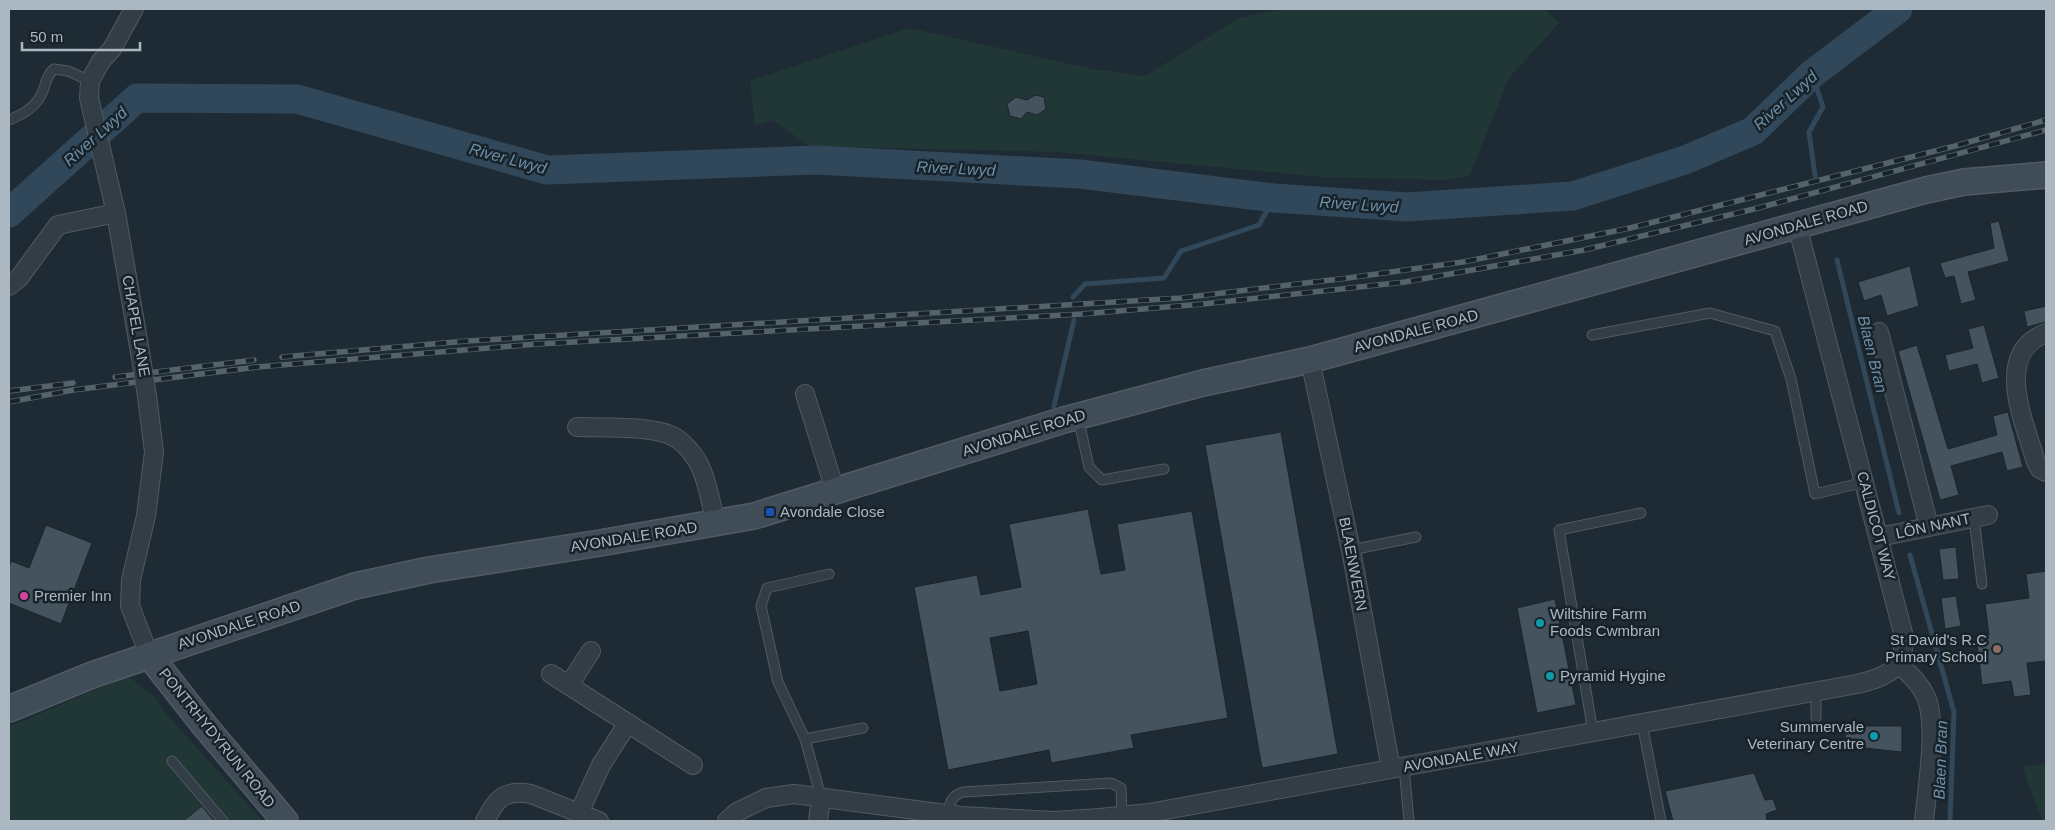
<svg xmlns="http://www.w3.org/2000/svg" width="2055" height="830" font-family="Helvetica,sans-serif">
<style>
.green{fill:#213735}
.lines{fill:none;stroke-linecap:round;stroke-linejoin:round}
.stream{stroke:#30485a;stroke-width:5}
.river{stroke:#30485a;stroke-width:29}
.building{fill:#45535e;stroke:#1a242b;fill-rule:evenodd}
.lane-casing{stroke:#4f5b63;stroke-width:11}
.street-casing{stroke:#4f5b63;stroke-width:20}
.secondary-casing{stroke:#4f5b63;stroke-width:28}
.lane{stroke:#323d45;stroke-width:9}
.street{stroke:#323d45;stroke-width:18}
.secondary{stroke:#404d58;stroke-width:25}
.rail-casing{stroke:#54626c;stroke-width:5.5}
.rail{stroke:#182229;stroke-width:4;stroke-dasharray:11;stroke-linecap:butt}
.street-bridge-casing{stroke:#4f5b63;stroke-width:20;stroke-linecap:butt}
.street-bridge{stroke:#323d45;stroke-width:18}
.transit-dot{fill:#1a4fb4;stroke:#182229;stroke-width:2}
.hotel-dot{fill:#d1479c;stroke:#182229;stroke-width:2}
.culture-dot{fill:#0f9aa8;stroke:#182229;stroke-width:2}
.education-dot{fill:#8d6e63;stroke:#182229;stroke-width:2}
.labels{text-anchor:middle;stroke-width:5;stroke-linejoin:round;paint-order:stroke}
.street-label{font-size:15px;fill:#abb8c2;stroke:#182229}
.poi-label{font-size:15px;fill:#abb8c2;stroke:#182229;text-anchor:start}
.water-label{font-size:16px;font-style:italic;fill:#6c8ea7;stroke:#182229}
</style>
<rect width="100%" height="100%" fill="#1f2b34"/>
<path class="green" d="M1282 9H1544L1559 23 1509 78 1469 176 1446 180 1323 177 1058 152 809 146 773 120 755 126 750 81 910 28 1092 69 1145 76 1239 18Z
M128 676 155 697 168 716 263 821H9V727Z
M2046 764V821H2042L2022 766Z"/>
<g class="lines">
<path class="stream" d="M1812 74 1823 107 1809 132 1815 176
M1837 260 1899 513
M1073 297 1085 284 1164 278 1181 251 1259 225 1274 198
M1054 406 1074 320
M1910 555 1954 712 1950 821"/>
<path class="river" d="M9 213 137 98 297 99 547 170 816 160 1080 174 1274 198 1407 207 1573 196 1685 160 1753 131 1812 74 1898 9"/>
</g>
<path class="building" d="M1035 95 1044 97 1046 109 1037 115 1027 112 1021 119 1010 116 1007 104 1016 97 1027 100Z
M1999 221 2009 261 1968 272 1976 300 1961 304 1954 276 1945 278 1940 263 1994 248 1990 223Z
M1910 266 1919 306 1887 316 1881 295 1864 301 1858 282Z
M2046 306V322L2027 327 2024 311Z
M1984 325 1999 378 1982 383 1977 364 1949 371 1945 355 1973 348 1968 329Z
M1917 345 1948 449 1997 435 1993 416 2008 412 2023 467 2007 471 2002 452 1951 466 1959 495 1940 500 1898 351Z
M1281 432 1338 754 1262 768 1205 445Z
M1088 509 1101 574 1125 570 1117 524 1192 511 1228 718 1131 735 1134 748 1051 763 1049 750 948 770 914 587 977 575 981 595 1021 587 1009 524ZM1028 631 1037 684 1000 691 990 638Z
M46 525 92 543 61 624 9 603V568L11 561 29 568Z
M1956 547 1959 579 1943 580 1939 549Z
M2046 571V661L2027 663 2031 695 2014 697 2011 681 1982 685 1976 636 1989 635 1985 604 2029 598 2026 574Z
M1956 596 1961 626 1945 629 1941 598Z
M1555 599 1576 705 1537 713 1517 608Z
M1846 726H1902V752L1845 746Z
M1754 773 1765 800 1773 799 1777 810 1766 814 1767 821H1673L1665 791Z
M202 806 214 821H183Z"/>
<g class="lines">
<g class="lane-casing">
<path id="lane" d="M9 120C23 114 35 108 42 93 46 85 46 75 54 69L68 71 90 81
M1592 335 1710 313 1775 331 1791 379 1815 494 1865 482
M1078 417 1089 467 1102 480 1164 469
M1974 518 1982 584
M1351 550 1416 537
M1816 691V718
M1642 723 1661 821
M1593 732 1559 530 1641 513
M805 739 778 682 761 606 767 588 829 574
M172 761 223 821
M1404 767 1409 821
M821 797 805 739 863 728
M947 814C950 803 951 796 963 792L1111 783 1121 788 1122 816"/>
</g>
<g class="street-casing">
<path id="street" d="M134 9 112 49 101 61 90 81 89 98 116 213 140 352
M1797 225 1903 633V652L1899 664C1909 674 1920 683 1926 697 1938 725 1927 789 1924 821
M9 286 19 278 58 225 116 213
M1879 332 1929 527
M2046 333C1992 354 2025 423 2036 462L2040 469 2046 472
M1310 360 1351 550 1391 769
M805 394 835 490
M147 396 154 452 146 516 131 580 130 606 149 655
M577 427C603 428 655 425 676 438 685 444 694 455 699 464 708 482 711 504 716 524
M1879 537 1988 515
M551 674 693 765
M569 685 591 651
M579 813 601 765 628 723
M485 821C496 799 504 789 531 794L599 821
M727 821 737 812 766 798 794 794 961 816 1016 819 1054 821 1100 818 1149 813 1857 684C1874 680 1887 676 1899 664
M818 821 821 797"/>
</g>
<g class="secondary-casing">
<path id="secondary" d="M149 655 204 725 285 821
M9 709 92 675 355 586 429 570 600 543 754 516 1064 420 1203 383 1310 360 1926 190 1964 182 2046 175"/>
</g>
<use href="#lane" class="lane"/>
<use href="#street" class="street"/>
<use href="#secondary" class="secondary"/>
<g class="rail-casing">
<path id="rail" d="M282 357 467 341 1181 298 1348 278 1463 262 1630 228 1955 146 2046 120
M115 377 254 360
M9 391 73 383
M9 402 73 390 257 367 537 344 1082 314 1203 304 1405 282 1584 250 1758 208 2046 130"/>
</g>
<use href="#rail" class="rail"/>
<g class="street-bridge-casing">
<path id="street-bridge" d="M140 352 147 396"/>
</g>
<use href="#street-bridge" class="street-bridge"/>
</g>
<rect class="transit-dot" x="765" y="507" width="10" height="10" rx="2.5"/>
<circle class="hotel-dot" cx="24" cy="596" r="5"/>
<g class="culture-dot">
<circle cx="1540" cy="623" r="5"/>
<circle cx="1550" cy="676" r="5"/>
<circle cx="1874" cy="736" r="5"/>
</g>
<circle class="education-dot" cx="1997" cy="649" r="5"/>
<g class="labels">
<g class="street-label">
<text transform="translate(1806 223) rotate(-16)" y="5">AVONDALE ROAD</text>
<text transform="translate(136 326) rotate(80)" y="5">CHAPEL LANE</text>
<text transform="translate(1416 331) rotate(-15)" y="5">AVONDALE ROAD</text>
<text transform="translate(1024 433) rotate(-17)" y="5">AVONDALE ROAD</text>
<text transform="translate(1876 526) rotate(75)" y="5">CALDICOT WAY</text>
<text transform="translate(1933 526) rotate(-12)" y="5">LÔN NANT</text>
<text transform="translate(634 537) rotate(-9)" y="5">AVONDALE ROAD</text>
<text transform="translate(1353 564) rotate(79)" y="5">BLAENWERN</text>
<text transform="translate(239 625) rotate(-18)" y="5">AVONDALE ROAD</text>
<text transform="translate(217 738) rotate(51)" y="5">PONTRHYDYRUN ROAD</text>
<text transform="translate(1461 757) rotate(-10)" y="5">AVONDALE WAY</text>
</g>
<g class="poi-label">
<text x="780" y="517">Avondale Close</text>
<text x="34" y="601">Premier Inn</text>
<text x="1550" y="619">Wiltshire Farm<tspan x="1550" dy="17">Foods Cwmbran</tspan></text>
<text x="1987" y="645" text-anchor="end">St David's R.C<tspan x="1987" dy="17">Primary School</tspan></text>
<text x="1560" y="681">Pyramid Hygine</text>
<text x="1864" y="732" text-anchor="end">Summervale<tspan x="1864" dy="17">Veterinary Centre</tspan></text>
</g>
<g class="water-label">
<text transform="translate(1785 100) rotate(-42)" y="6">River Lwyd</text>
<text transform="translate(95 136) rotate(-42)" y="6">River Lwyd</text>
<text transform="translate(508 158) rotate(15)" y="6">River Lwyd</text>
<text transform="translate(956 168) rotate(3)" y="6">River Lwyd</text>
<text transform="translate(1359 204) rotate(4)" y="6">River Lwyd</text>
<text transform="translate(1873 354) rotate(76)" y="6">Blaen Bran</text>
<text transform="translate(1940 760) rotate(-88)" y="6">Blaen Bran</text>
</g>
</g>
<rect width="2055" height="830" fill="none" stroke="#abb8c2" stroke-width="20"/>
<path d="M22 42v8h118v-8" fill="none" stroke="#abb8c2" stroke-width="2.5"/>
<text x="30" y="42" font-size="15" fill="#abb8c2" stroke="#182229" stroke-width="4" paint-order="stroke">50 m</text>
</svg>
